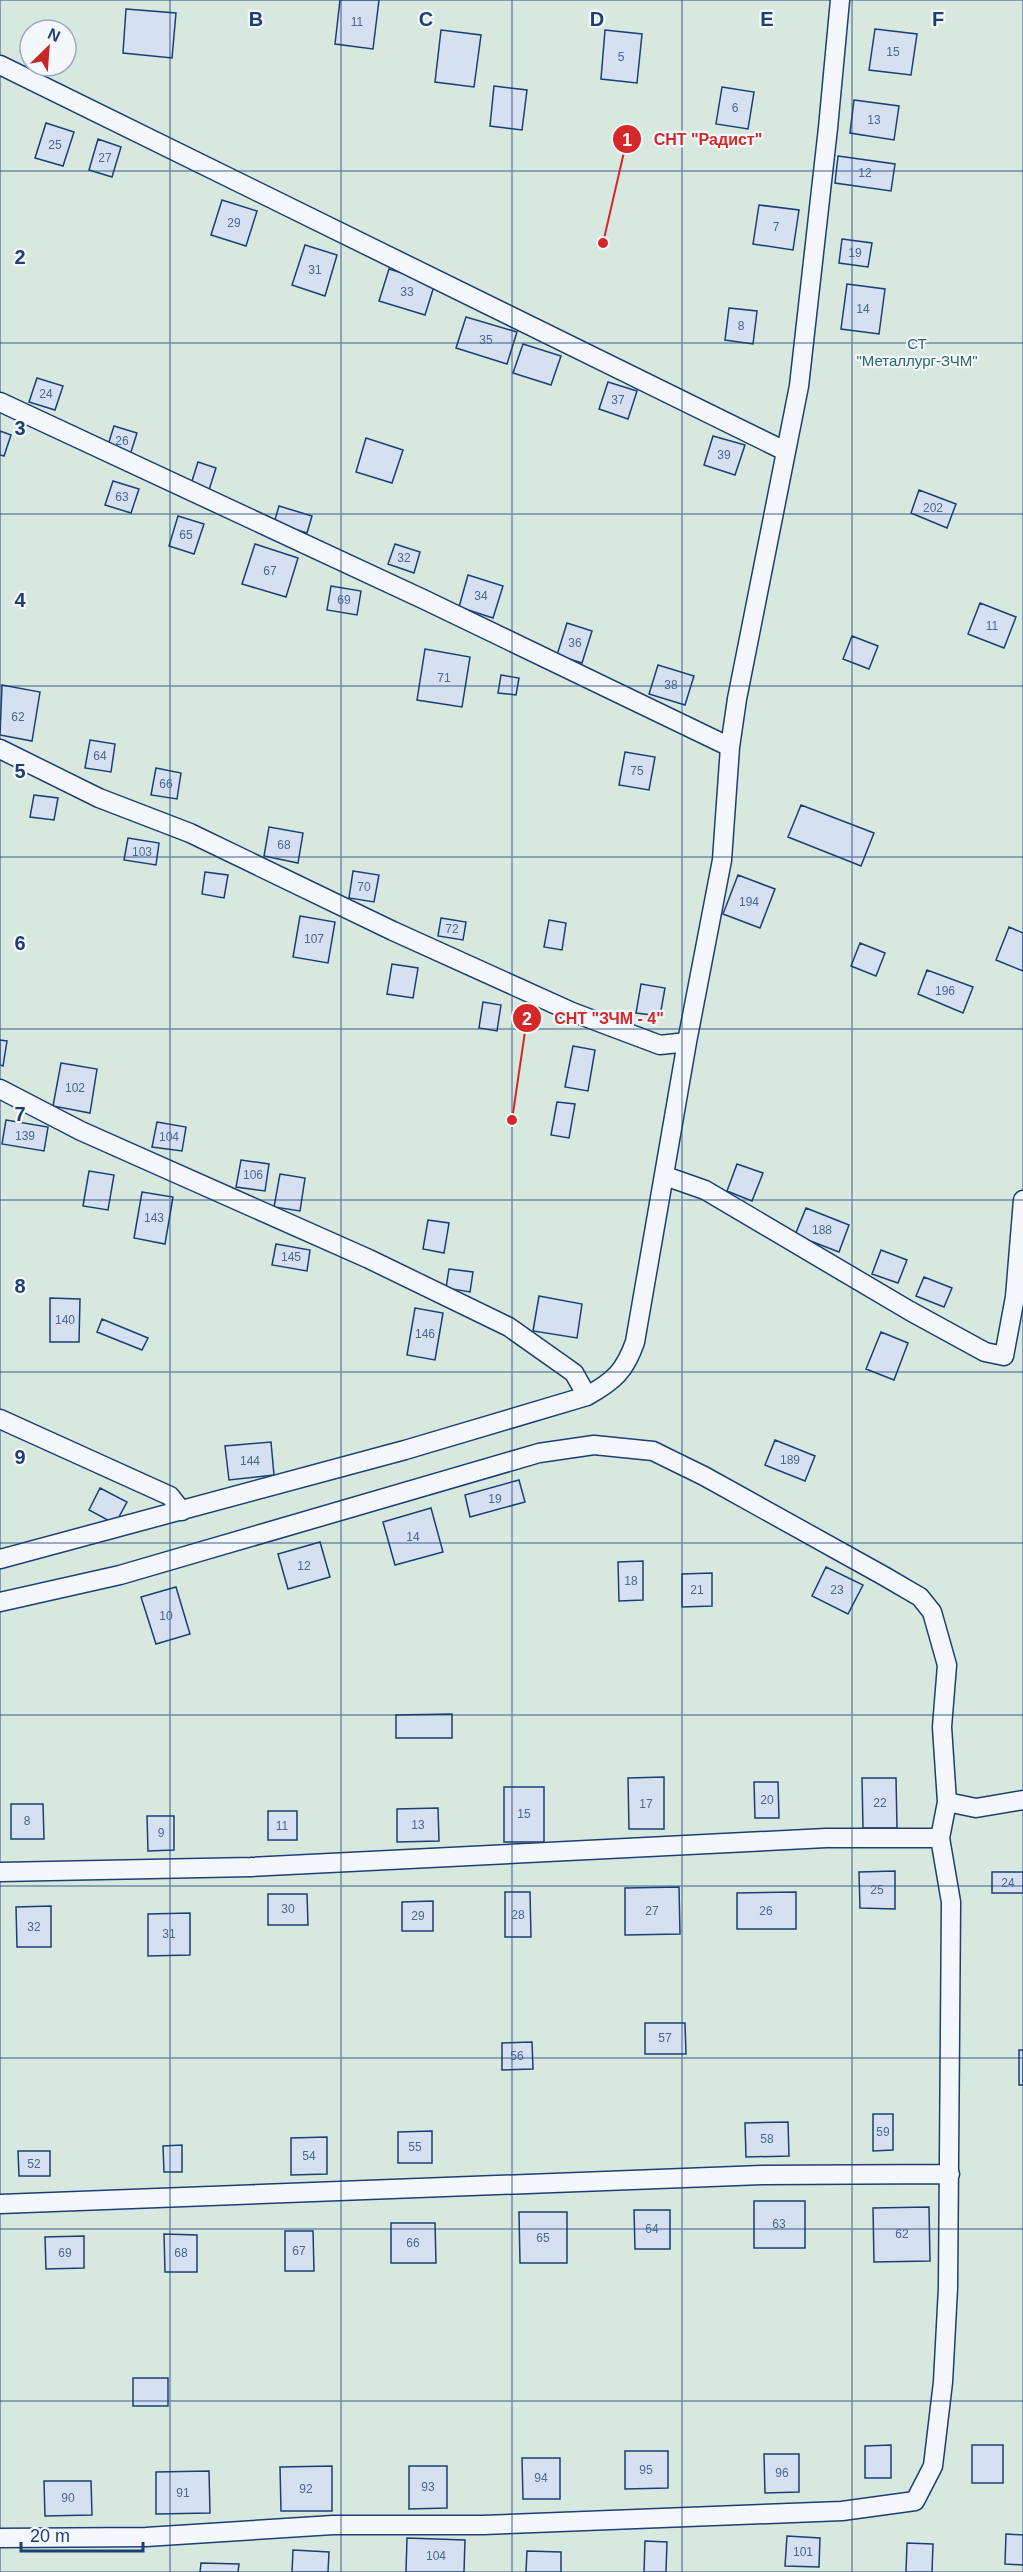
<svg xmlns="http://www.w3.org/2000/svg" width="1023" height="2572" font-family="Arial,sans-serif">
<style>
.green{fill:#d7e8df;stroke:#687fa3;stroke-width:1.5;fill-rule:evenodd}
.building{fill:#d5e0f0;stroke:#1d3f73;stroke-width:1.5}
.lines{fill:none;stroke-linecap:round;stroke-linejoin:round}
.lane-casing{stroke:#1d3f73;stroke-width:21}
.lane{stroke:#f4f7fb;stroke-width:18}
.grid{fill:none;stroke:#1d3f73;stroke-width:1.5;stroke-opacity:0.55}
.labels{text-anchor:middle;stroke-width:4.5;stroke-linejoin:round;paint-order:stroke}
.number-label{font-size:12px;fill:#4b6792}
.park-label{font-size:15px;fill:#2c6c60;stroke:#f4f7fb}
.grid-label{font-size:20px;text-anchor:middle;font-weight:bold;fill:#1d3f73;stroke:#f4f7fb;stroke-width:4.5;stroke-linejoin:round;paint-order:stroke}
.leader{fill:none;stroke:#d62828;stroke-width:2}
.callout-dot{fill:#d62828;stroke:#f4f7fb;stroke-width:2}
.mark-label{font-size:18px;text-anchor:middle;font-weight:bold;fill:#fff}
.callout-label{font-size:16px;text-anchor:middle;font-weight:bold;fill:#d62828;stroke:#f4f7fb;stroke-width:4.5;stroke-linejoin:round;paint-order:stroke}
</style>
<rect width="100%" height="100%" fill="#f4f7fb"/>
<path class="green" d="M0 0H1023V2572H0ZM30 30H66V66H30Z"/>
<path class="building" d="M340 0H379L373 49 335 44Z
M126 9 176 13 172 58 123 53Z
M875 29 917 34 911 75 869 70Z
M441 30 481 35 474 87 435 82Z
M605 30 642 34 637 83 601 79Z
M494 86 527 90 522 130 490 126Z
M722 87 754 92 748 129 716 124Z
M854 100 899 106 894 140 850 133Z
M46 123 74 132 63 166 35 158Z
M98 139 121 147 112 177 89 170Z
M838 156 895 164 891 191 835 183Z
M222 200 257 211 246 246 211 235Z
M759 205 799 210 793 250 753 244Z
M842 239 872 243 868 267 839 263Z
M305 245 337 255 325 296 292 285Z
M389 269 435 283 425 315 379 301Z
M847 284 885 289 879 334 841 329Z
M729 308 757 311 753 344 725 340Z
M466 317 517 332 507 364 456 348Z
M523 344 561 356 551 385 513 373Z
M37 378 63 386 55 410 29 402Z
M608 382 637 391 628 419 599 409Z
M114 426 137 433 130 455 107 448Z
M0 431 11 435 4 456 0 455Z
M713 436 745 445 735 475 704 465Z
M366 438 403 450 392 483 356 472Z
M198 462 216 468 209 490 191 484Z
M113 481 139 489 131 513 105 505Z
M919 490 956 504 947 528 911 513Z
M279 506 312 516 307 533 274 523Z
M178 516 204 524 194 554 169 546Z
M255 544 298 558 286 597 242 584Z
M395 544 420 552 414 573 388 564Z
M468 575 503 586 493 618 459 607Z
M331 586 361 591 357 615 327 610Z
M980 603 1016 617 1004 648 968 634Z
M567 623 592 631 582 663 557 655Z
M852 636 878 646 869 669 843 659Z
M425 649 470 657 462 707 417 700Z
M658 665 694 676 685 705 649 694Z
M501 675 519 678 516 695 498 693Z
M2 685 40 692 32 741 0 735Z
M90 740 115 744 111 772 85 768Z
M625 752 655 757 649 790 619 785Z
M156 768 181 773 177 799 151 795Z
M34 795 58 798 54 820 30 817Z
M801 805 874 833 861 866 788 837Z
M269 827 303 833 298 863 264 856Z
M128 838 159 843 156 865 124 860Z
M353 871 379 875 374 902 349 898Z
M205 872 228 875 224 898 202 894Z
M738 875 775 889 760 928 723 914Z
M300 916 335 922 328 963 293 957Z
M441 918 466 922 463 940 438 936Z
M549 920 566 923 562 950 544 947Z
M1009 927 1023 933V971L996 960Z
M860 943 885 953 876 976 851 966Z
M392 964 418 968 413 998 387 994Z
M927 970 973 987 963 1013 918 994Z
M641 984 665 988 660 1016 636 1013Z
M483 1002 501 1005 497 1031 479 1028Z
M0 1040 7 1041 3 1066 0 1065Z
M573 1046 595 1050 588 1091 565 1087Z
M61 1063 97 1069 90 1113 53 1106Z
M557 1102 575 1104 569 1138 551 1135Z
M6 1120 48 1127 44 1151 2 1144Z
M157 1122 186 1127 182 1151 152 1147Z
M241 1160 269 1164 265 1191 236 1187Z
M737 1164 763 1173 752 1201 727 1191Z
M89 1171 114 1175 108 1210 83 1206Z
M280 1174 305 1178 300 1211 274 1207Z
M142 1192 173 1197 165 1244 134 1238Z
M806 1208 849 1225 839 1252 795 1235Z
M428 1220 449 1223 444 1253 423 1249Z
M276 1244 310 1250 307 1271 272 1265Z
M881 1250 907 1260 898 1283 872 1274Z
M449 1269 473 1272 470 1292 446 1288Z
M924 1277 952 1288 944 1307 916 1296Z
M539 1296 582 1304 577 1338 533 1331Z
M50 1298 80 1299 79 1342H50Z
M415 1308 443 1313 435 1360 407 1355Z
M102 1319 148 1338 142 1350 97 1332Z
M881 1332 908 1343 894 1380 866 1369Z
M775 1440 815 1456 805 1481 765 1465Z
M271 1442 274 1475 229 1480 225 1446Z
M519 1480 525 1502 470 1517 465 1495Z
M100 1488 127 1502 115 1524 89 1510Z
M431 1508 443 1552 395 1565 383 1522Z
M320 1542 330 1577 288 1589 278 1554Z
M643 1561V1600L619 1601 618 1562Z
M826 1567 863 1585 848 1614 812 1596Z
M712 1573V1606L682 1607V1574Z
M176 1587 190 1634 156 1644 141 1597Z
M452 1714V1738H396V1715Z
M664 1777V1829H629L628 1778Z
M862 1778H896L897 1828H863Z
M754 1782H778L779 1818H755Z
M504 1787H544V1842H504Z
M11 1804H43L44 1839H11Z
M438 1808 439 1841 397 1842V1809Z
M268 1811H297V1840H268Z
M147 1816H174V1850L148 1851Z
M895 1871V1909L860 1908 859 1872Z
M992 1872H1023V1893H992Z
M679 1887 680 1934 625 1935V1888Z
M505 1892H530L531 1937H505Z
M796 1892V1929H737V1893Z
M268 1894H307L308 1925H268Z
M433 1901V1931H402V1902Z
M51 1906V1947H17L16 1907Z
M190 1913V1955L148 1956V1914Z
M645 2023H685L686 2054H645Z
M532 2042 533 2069 502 2070V2043Z
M1019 2050H1023V2085H1019Z
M873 2114H893V2150L873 2151Z
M788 2122 789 2156 746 2157 745 2123Z
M432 2131V2163H398V2132Z
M327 2137V2174L291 2175V2138Z
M182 2145V2172H164L163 2146Z
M18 2151H50V2176H19Z
M754 2201H805V2248H754Z
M929 2207 930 2261 874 2262 873 2208Z
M634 2210H670V2249H635Z
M519 2212H567V2263H520Z
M391 2223H435L436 2263H391Z
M285 2231H313L314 2271H285Z
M164 2234 197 2235V2272H165Z
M84 2236V2268L46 2269 45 2237Z
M133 2378H168V2406H133Z
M891 2445V2478H865V2446Z
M972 2445H1003V2483H972Z
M625 2451H668V2488L625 2489Z
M764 2454H799V2492L765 2493Z
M522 2458H560V2499H523Z
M332 2466V2511H281L280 2467Z
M409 2466H447V2508L409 2509Z
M209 2471 210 2513 156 2514V2472Z
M44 2481H91L92 2515 45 2516Z
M1006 2534 1023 2535V2565L1005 2564Z
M787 2536 820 2538 819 2567 785 2566Z
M407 2538 465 2540 464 2572H406Z
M645 2541 667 2542 666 2572H644Z
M907 2543 933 2544 932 2572H906Z
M293 2550 329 2552 328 2572H292Z
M527 2551 561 2552V2572H526Z
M201 2563 239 2564 238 2572H200Z"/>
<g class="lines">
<g class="lane-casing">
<path id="lane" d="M0 65 785 451
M0 402 425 600 730 747
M0 749 99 798 190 833 393 931 572 1012 660 1045 687 1042
M0 1089 81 1131 369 1259 509 1327 574 1373 587 1396
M665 1176 705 1190 910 1311 985 1352 1004 1356 1015 1297 1023 1200
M0 1419 170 1496 182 1511
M0 1559 405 1450 587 1396C614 1381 625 1371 635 1342L687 1042 722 860 730 747 737 699 799 386 828 128 840 0
M0 1602 120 1575 539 1453 594 1445 653 1451 704 1476 884 1576 920 1597 932 1612 947 1665 942 1727 947 1802 940 1838 951 1902 948 2288 943 2382 933 2466 915 2501 842 2511 483 2525H333L146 2537 0 2538
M947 1802 976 1808 1023 1800
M0 1872 251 1867 826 1838H940
M0 2204 762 2175 950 2174"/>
</g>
<use href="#lane" class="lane"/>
</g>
<path class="grid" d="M170 0V2572M341 0V2572M512 0V2572M682 0V2572M852 0V2572M0 171H1023M0 343H1023M0 514H1023M0 686H1023M0 857H1023M0 1029H1023M0 1200H1023M0 1372H1023M0 1543H1023M0 1715H1023M0 1886H1023M0 2058H1023M0 2229H1023M0 2401H1023"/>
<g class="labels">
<g class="number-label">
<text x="357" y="26">11</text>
<text x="893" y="56">15</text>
<text x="621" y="61">5</text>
<text x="735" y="112">6</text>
<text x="874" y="124">13</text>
<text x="55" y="149">25</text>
<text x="105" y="162">27</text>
<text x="865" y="177">12</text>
<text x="234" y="227">29</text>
<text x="776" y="231">7</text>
<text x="855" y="257">19</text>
<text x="315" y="274">31</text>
<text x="407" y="296">33</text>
<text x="863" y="313">14</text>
<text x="741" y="330">8</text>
<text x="486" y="344">35</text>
<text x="46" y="398">24</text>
<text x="618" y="404">37</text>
<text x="122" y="445">26</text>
<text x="724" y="459">39</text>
<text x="122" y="501">63</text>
<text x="933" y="512">202</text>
<text x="186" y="539">65</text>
<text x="404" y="562">32</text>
<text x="270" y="575">67</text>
<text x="481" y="600">34</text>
<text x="344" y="604">69</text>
<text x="992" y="630">11</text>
<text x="575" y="647">36</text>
<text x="444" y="682">71</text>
<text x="671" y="689">38</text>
<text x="18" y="721">62</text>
<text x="100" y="760">64</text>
<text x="637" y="775">75</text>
<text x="166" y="788">66</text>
<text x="284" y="849">68</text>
<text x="142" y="856">103</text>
<text x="364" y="891">70</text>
<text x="749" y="906">194</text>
<text x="452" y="933">72</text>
<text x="314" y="943">107</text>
<text x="945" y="995">196</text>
<text x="75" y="1092">102</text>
<text x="25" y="1140">139</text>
<text x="169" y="1141">104</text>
<text x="253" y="1179">106</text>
<text x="154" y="1222">143</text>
<text x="822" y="1234">188</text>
<text x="291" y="1261">145</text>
<text x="65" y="1324">140</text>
<text x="425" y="1338">146</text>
<text x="790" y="1464">189</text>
<text x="250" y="1465">144</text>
<text x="495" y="1503">19</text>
<text x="413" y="1541">14</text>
<text x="304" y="1570">12</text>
<text x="631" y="1585">18</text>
<text x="697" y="1594">21</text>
<text x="837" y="1594">23</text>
<text x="166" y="1620">10</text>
<text x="767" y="1804">20</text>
<text x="880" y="1807">22</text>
<text x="646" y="1808">17</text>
<text x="524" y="1818">15</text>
<text x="27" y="1825">8</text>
<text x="418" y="1829">13</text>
<text x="282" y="1830">11</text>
<text x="161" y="1837">9</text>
<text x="1008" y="1887">24</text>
<text x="877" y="1894">25</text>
<text x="288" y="1913">30</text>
<text x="652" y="1915">27</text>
<text x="766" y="1915">26</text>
<text x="518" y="1919">28</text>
<text x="418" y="1920">29</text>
<text x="34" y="1931">32</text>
<text x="169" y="1938">31</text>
<text x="665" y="2042">57</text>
<text x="517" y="2060">56</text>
<text x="883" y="2136">59</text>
<text x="767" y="2143">58</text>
<text x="415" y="2151">55</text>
<text x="309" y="2160">54</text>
<text x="34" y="2168">52</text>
<text x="779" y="2228">63</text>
<text x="652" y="2233">64</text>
<text x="902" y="2238">62</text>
<text x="543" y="2242">65</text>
<text x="413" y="2247">66</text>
<text x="299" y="2255">67</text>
<text x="65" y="2257">69</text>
<text x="181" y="2257">68</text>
<text x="646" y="2474">95</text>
<text x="782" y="2477">96</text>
<text x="541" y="2482">94</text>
<text x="428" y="2491">93</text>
<text x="306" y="2493">92</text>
<text x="183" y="2497">91</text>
<text x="68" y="2502">90</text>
<text x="803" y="2556">101</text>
<text x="436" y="2560">104</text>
</g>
<g class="park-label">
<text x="917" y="349">СТ<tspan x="917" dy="17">"Металлург-ЗЧМ"</tspan></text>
</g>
</g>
<g class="grid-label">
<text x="256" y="26">B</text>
<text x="426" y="26">C</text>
<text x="597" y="26">D</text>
<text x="767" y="26">E</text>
<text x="938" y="26">F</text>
<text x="20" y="264">2</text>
<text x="20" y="435">3</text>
<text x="20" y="607">4</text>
<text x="20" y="778">5</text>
<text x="20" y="950">6</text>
<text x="20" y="1121">7</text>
<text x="20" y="1293">8</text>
<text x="20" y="1464">9</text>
</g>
<path class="leader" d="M603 243L627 139M512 1120L527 1018"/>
<g class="callout-dot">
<circle cx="603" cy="243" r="6"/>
<circle cx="512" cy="1120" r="6"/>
<circle cx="627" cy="139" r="15"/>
<circle cx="527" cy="1018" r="15"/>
</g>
<g class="mark-label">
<text x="627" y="146">1</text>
<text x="527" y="1025">2</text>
</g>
<g class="callout-label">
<text x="708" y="145">СНТ "Радист"</text>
<text x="609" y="1024">СНТ "ЗЧМ - 4"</text>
</g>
<g transform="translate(48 48) rotate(25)"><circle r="28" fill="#f4f7fb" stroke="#9eadc5" stroke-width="1.5"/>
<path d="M0-4.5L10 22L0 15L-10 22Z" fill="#c62828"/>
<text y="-9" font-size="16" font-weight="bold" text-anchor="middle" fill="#1d3f73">N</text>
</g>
<path d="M21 2542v9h122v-9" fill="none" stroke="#1d3f73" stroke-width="3"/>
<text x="30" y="2542" font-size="18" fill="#1d3f73" stroke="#f4f7fb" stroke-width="4.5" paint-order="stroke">20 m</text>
</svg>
